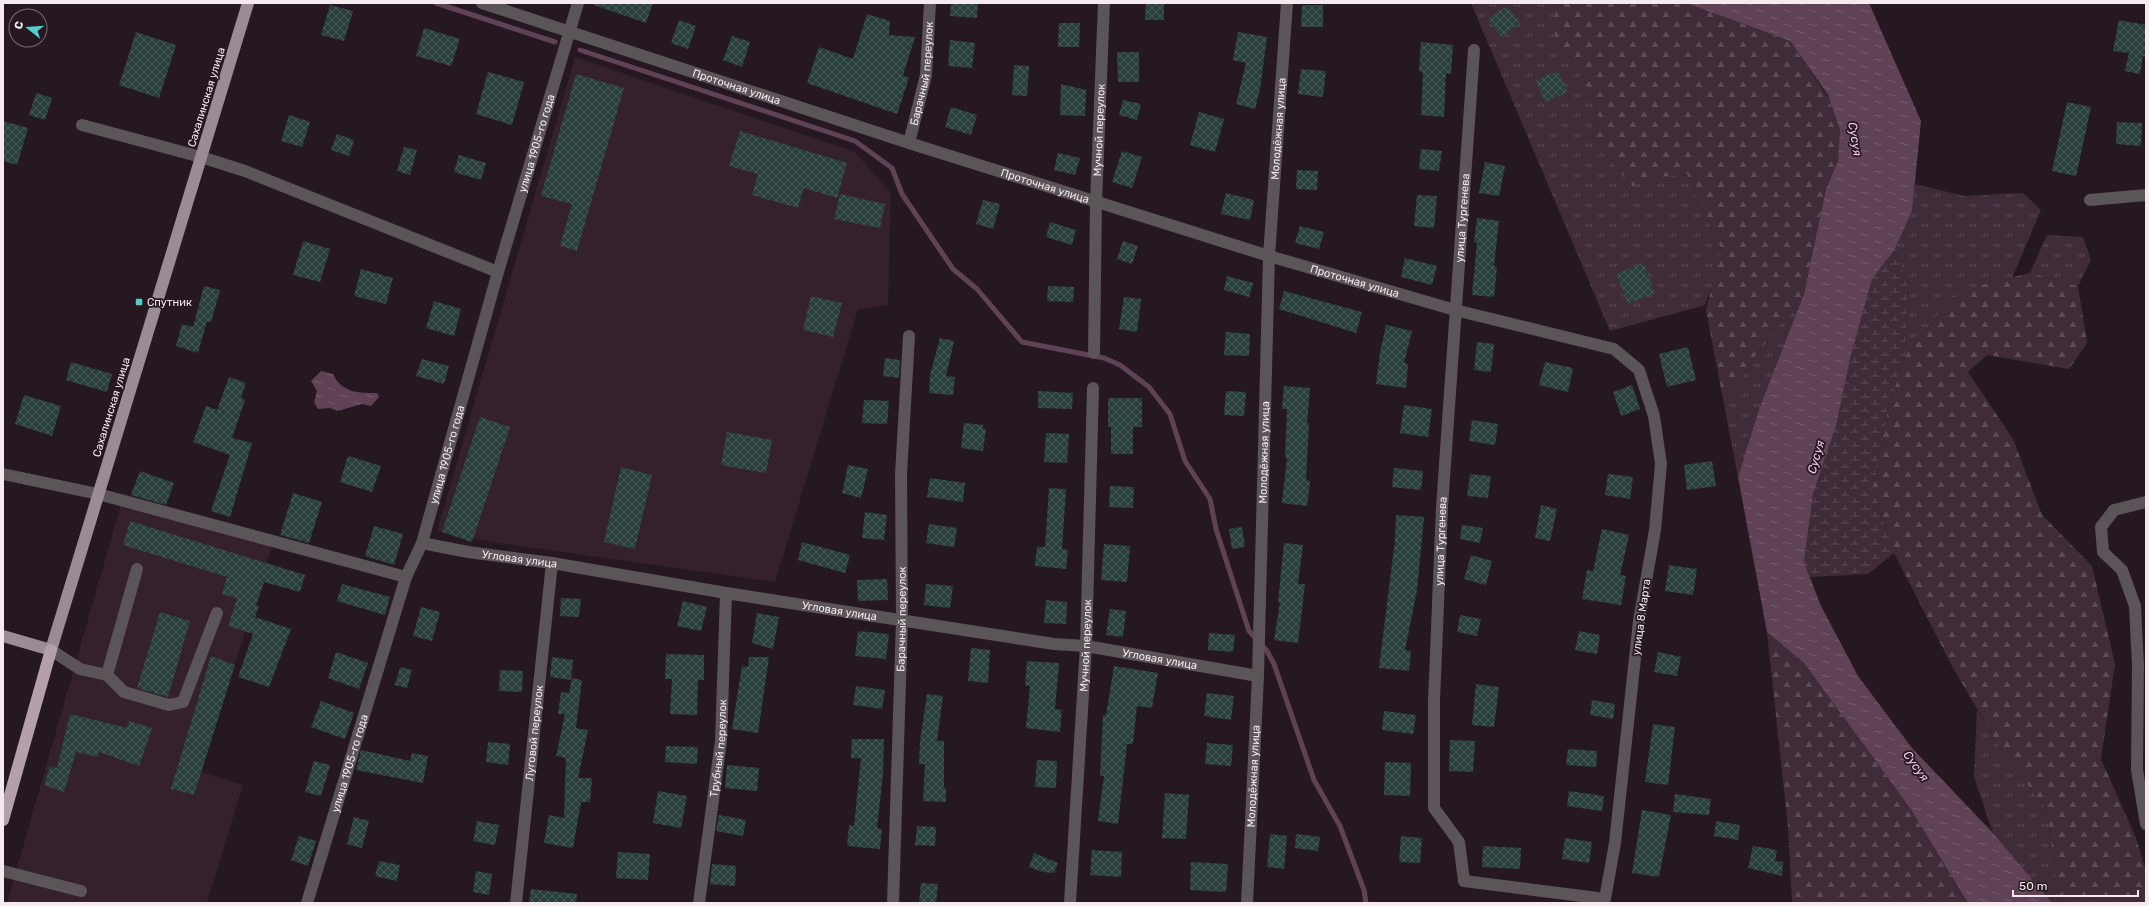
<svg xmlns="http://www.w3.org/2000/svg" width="2149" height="906" font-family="Rubik,sans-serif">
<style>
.built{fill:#34212d}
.grass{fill:url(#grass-tufts)}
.forest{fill:url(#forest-firs)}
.wetland{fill:url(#wetland-marsh)}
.water{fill:url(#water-ripples)}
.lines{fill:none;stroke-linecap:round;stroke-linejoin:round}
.stream{stroke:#5f4255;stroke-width:5}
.building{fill:url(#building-cross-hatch)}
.minor{stroke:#5b5458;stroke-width:12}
.major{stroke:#9a8b94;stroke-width:12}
.highway{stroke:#b3a0ac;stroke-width:12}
.poi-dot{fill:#54cdc8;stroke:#261821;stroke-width:1.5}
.labels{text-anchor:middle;stroke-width:3.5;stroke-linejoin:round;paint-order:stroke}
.street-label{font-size:11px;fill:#f4eaf0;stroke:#261821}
.poi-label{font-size:11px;fill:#f4eaf0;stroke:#261821;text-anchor:start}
.water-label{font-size:12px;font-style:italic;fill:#fdceeb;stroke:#261821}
</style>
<defs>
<pattern id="grass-tufts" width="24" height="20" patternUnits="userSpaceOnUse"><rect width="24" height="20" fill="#3f2c38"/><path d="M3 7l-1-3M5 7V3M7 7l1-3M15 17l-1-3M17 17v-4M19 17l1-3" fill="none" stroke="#5b4b55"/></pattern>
<pattern id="forest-firs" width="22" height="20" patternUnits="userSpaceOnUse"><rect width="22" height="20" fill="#3f2c38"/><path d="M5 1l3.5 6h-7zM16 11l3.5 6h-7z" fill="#5b4b55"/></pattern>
<pattern id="wetland-marsh" width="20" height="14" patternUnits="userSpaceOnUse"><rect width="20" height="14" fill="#3f2c38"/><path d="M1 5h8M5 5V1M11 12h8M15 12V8" fill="none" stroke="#5b4b55"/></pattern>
<pattern id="water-ripples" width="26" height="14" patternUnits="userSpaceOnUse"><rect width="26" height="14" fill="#5f4255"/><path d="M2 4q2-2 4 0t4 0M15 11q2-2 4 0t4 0" fill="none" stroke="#775d6e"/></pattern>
<pattern id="building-cross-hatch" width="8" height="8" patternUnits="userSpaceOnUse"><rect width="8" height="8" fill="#293f3d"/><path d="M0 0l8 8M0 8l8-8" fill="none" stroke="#495b59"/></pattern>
</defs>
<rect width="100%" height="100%" fill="#261821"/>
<path class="built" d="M575 57 855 152 891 193 888 305 858 309 775 582 492 542 437 531Z
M124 494 275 536 201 772 243 785 207 903H7Z"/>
<path class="grass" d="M1471 3H1557L1555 13V39L1583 75 1599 116 1587 131 1633 187 1644 179 1687 174 1721 249 1715 278 1705 305 1610 331Z
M1915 184 1964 196 2023 193 2041 210 2012 278 2030 273 2047 235 2083 237 2091 260 2078 286 2041 276 1957 291 1905 356 1908 285 1895 249 1912 211Z
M1804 294 1759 409 1738 477 1724 404 1762 347Z
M1977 710 2002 751 2047 810 2059 903H2052L1993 833 1974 777Z"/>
<path class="forest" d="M1557 3H1686L1790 41 1829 99 1840 130 1838 161 1826 189 1804 294 1759 351 1724 404 1706 310 1721 249 1687 174 1644 179 1633 187 1587 131 1599 116 1583 75 1555 39V13Z
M2030 273 2078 286 2087 343 2069 369 1987 355 1968 372 2013 439 2042 515 2092 566 2115 664 2101 759 2136 838 2146 871V903H2059L2047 810 2002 751 1953 668 1894 553 1873 486 1888 409 1905 356 1957 291Z
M1767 632 1804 663 1910 808 1968 903H1792L1788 827Z"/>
<path class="wetland" d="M1895 249 1908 285 1905 356 1888 409 1873 486 1894 553 1868 574 1810 577 1804 562 1813 494 1836 426 1851 355 1872 278Z"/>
<path class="water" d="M1686 3H1869L1921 121 1912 211 1895 249 1872 279 1851 355 1836 426 1813 494 1804 562 1821 606 1858 676 1912 748 1993 833 2052 903H1968L1910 808 1804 663 1767 632 1738 477 1759 409 1804 294 1826 189 1838 161 1840 130 1828 95 1790 41Z
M321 371 333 374C342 393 358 393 377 393L379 397 371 406 362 404 337 411 330 408 318 409 314 402 317 391 311 381Z"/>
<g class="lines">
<path class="stream" d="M436 3 555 42
M580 50 855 141 892 168 902 194 953 269 977 289 1022 342 1104 358 1120 365 1149 387 1170 414 1185 461 1210 499 1216 529 1249 631 1267 651 1274 664 1314 780 1340 826 1364 890 1366 903"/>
</g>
<path class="building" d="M595 3H653L646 23 594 5Z
M951 3H978L977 18 950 16Z
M1146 3H1164V20H1145Z
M330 5 353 11 344 41 321 35Z
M1302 5H1323V27H1301Z
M1507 6 1520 23 1501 37 1488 19Z
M867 14 890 21 889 35 915 37 903 75 909 78 897 114 807 83 819 47 853 59Z
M679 20 696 26 688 49 671 43Z
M2119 20 2146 25V57L2143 56 2140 74 2125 71 2129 53 2113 51Z
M1059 23H1080L1079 47H1058Z
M424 28 460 39 451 66 416 56Z
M136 32 176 45 159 98 119 85Z
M1238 32 1267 37 1260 89 1255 109 1236 104 1246 63 1233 60Z
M732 36 750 42 742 67 723 60Z
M950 40 975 43 972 68 948 66Z
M1421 42 1453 45 1451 74 1446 73 1444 117 1421 115 1423 72 1419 71Z
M1117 52H1139V82H1118Z
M1014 65 1029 66 1027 96 1012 95Z
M1301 69 1326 71 1323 97 1298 94Z
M1558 71 1568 92 1545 102 1536 80Z
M488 72 524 82 512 125 476 114Z
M576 74 624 88 577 251 560 246 572 204 541 196Z
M1061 84 1086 90 1085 116 1060 115Z
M36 93 52 98 45 120 29 115Z
M1123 100 1141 104 1137 120 1119 115Z
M2067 102 2091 107 2076 176 2052 171Z
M951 107 977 115 971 135 945 127Z
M1199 112 1224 119 1215 152 1190 145Z
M289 115 310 122 302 147 281 141Z
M3 121 28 128 17 165 3 161Z
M2117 122 2142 123 2141 146 2116 144Z
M740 131 847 163 837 198 804 188 798 208 752 195 758 174 729 166Z
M337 134 354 140 349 156 331 150Z
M404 147 417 150 410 175 397 171Z
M1421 149 1442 151 1439 171 1419 169Z
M1122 151 1142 157 1132 188 1112 182Z
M1058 153 1080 158 1075 175 1054 170Z
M459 155 486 163 481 180 454 172Z
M1485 162 1505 166 1499 196 1479 193Z
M1297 170 1318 171 1317 190 1296 189Z
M1226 193 1254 200 1250 220 1221 214Z
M840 194 885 204 880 228 834 219Z
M1417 195 1437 196 1434 228 1414 226Z
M983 200 1000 204 993 229 976 224Z
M1477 218 1499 221 1494 266H1497L1494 297 1472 295 1477 243 1474 242Z
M1050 222 1076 230 1072 245 1046 237Z
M1300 226 1324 232 1319 249 1295 243Z
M303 241 330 249 320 282 293 275Z
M1123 241 1138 246 1132 264 1117 259Z
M1405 258 1437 266 1432 285 1401 277Z
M1643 263 1655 293 1628 304 1616 274Z
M361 269 393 278 386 304 354 296Z
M1227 276 1253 283 1249 297 1224 290Z
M204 286 220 290 211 322 207 321 198 353 176 346 182 324 193 327Z
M1048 286 1074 287 1073 302 1047 301Z
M1284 291 1362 312 1356 333 1279 309Z
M811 296 842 303 833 337 803 330Z
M1124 297 1141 299 1137 332 1119 329Z
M434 301 461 309 454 336 426 328Z
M1386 325 1412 331 1404 363 1408 364 1406 388 1376 384 1380 352Z
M1226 332 1250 334 1249 356 1224 355Z
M940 338 954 341 946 376 955 377 953 395 929 393 930 375Z
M1477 342 1494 344 1491 372 1474 370Z
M1688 347 1696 380 1667 387 1659 354Z
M885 358 900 360 899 378 883 376Z
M422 359 449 366 444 384 416 376Z
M71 362 112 374 107 392 66 380Z
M1545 362 1573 368 1568 392 1539 385Z
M229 377 246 383 241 398 245 400 232 438 252 443 230 517 211 511 230 455 193 442 206 406 217 410Z
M1632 385 1640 409 1621 416 1613 392Z
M1284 386 1310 388 1307 423H1309L1306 480 1310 481 1307 506 1282 503 1287 458 1285 457 1287 409H1282Z
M1038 391 1073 393 1072 409 1038 408Z
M1226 391 1246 392 1244 416 1224 415Z
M24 395 61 406 52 436 15 424Z
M1108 398H1142V427H1133V454H1111V427H1108Z
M864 400 889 401 887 424 862 423Z
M1404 405 1432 409 1428 437 1400 433Z
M480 417 510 427 472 542 442 532Z
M1472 420 1498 424 1495 445 1469 441Z
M964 423 983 425V429H986L983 451 961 448Z
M727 432 772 440 766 473 721 465Z
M1046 433 1069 434 1067 463 1044 462Z
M348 456 381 466 372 492 340 482Z
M1712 461 1716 486 1687 490 1684 465Z
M848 465 868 469 861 498 842 493Z
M621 467 652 475 635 549 604 542Z
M1394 468 1423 471 1421 490 1392 487Z
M140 471 174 483 166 505 131 495Z
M1470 474 1491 476 1488 498 1467 496Z
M1608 474 1633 477 1630 499 1605 495Z
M930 478 965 483 963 502 927 497Z
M1110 486 1134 487 1133 508 1109 507Z
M1049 488 1066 489 1062 549 1068 550 1066 569 1035 566 1037 547H1045Z
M293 493 322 502 309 543 280 535Z
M1541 505 1557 509 1550 541 1535 538Z
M865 512 887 515 884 540 862 538Z
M1396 515 1424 517 1417 590 1405 650 1411 651 1409 671 1379 668 1395 540Z
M130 521 305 575 300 592 264 582 256 606H259L255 617 291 629 269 687 238 677 253 634 228 626 237 598 222 594 227 577 123 545Z
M929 524 957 528 954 547 926 543Z
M1462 525 1483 528 1480 543 1460 539Z
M374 526 403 534 394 565 365 556Z
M1242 527 1245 547 1232 549 1229 529Z
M1602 529 1629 535 1620 575 1626 576 1621 605 1582 599 1587 570 1593 571Z
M802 542 850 555 845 573 798 560Z
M1284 543 1303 545 1298 584H1305L1298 643 1274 640 1280 602H1278Z
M1104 544 1130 546 1127 582 1101 580Z
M1471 555 1492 561 1486 585 1464 579Z
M1669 565 1697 569 1693 595 1665 591Z
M887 579 888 600 858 601 857 580Z
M342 584 390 597 385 615 337 601Z
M926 584 953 586 950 608 924 605Z
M561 598 581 599 579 617 560 616Z
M1046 600 1067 602 1066 624 1044 623Z
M683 601 707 607 701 631 677 626Z
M421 607 440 612 432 641 413 636Z
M1110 609 1126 611 1123 637 1106 635Z
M160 612 190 621 168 697 137 688Z
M757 613 779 617 773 649 752 643Z
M1460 615 1481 619 1477 636 1457 632Z
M858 631 889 634 886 659 855 656Z
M1579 631 1600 635 1597 654 1575 650Z
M1209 633 1235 635 1233 652 1208 650Z
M971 648 990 650 988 683 968 681Z
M336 652 368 663 359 689 328 678Z
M1658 652 1681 657 1677 676 1654 672Z
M666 654 704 655V680H698L697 715 670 714 672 679H665Z
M211 656 235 665 194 795 171 789Z
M552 657 573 660 571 680 550 677Z
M749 657H769L758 733 732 729 742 666 748 667Z
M1027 661 1059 663 1055 709 1062 710 1060 732 1026 728 1030 686 1025 685Z
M1114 666 1158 673 1152 708 1137 706 1133 744H1127L1118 824 1098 821 1104 776H1100L1103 715H1106Z
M400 667 412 670 407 688 395 685Z
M500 670 523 671 522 692 499 691Z
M572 678 582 680 576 728 588 730 578 778H592L590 802H581L573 848 544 843 549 815 564 818 566 758 556 756 565 714H558L561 692 569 693Z
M1476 684 1499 687 1494 727 1472 725Z
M856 686 885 690 882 709 853 705Z
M1207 693 1234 696 1231 720 1204 716Z
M927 694 943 696 937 741H944V788H946V802L923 801 925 764H919L920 741Z
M1592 700 1615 704 1613 719 1590 715Z
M321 701 354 713 345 739 311 727Z
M1384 711 1416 715 1413 734 1382 730Z
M70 714 127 728 129 721 152 728 139 766 99 752 98 757 76 752 64 792 44 785 50 766 57 768Z
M1653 724 1675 727 1668 785 1645 782Z
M852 739H884L883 775 877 828 882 829 880 849 847 846 849 825 854 826 861 758H851Z
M1450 740 1475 741 1473 772 1449 771Z
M488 742 510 744 508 765 486 762Z
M1207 743 1233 745 1231 766 1205 764Z
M666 746 698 747 697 764 665 762Z
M1568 749 1597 751 1596 767 1566 765Z
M361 750 410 761 412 753 428 756 423 783 356 770Z
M1037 760 1057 761 1056 788 1035 787Z
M314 761 330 765 321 796 305 792Z
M1385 762 1411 763 1410 796 1384 795Z
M727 765 759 768 757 791 725 788Z
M658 791 687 796 681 828 653 823Z
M1569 791 1604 796 1602 811 1567 806Z
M1165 793 1189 795 1186 839 1162 838Z
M1675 794 1711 799 1709 815 1673 812Z
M1642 810 1671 815 1659 877 1632 873Z
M719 815 746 820 743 836 716 831Z
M354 817 369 821 362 848 347 844Z
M477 821 499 825 495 845 473 841Z
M1716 821 1740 825 1738 840 1714 836Z
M917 826 936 827 935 846 915 845Z
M1270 834 1287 836 1284 869 1267 867Z
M1296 834 1320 837 1318 851 1295 848Z
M299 836 316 841 308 866 291 860Z
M1401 836 1422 838 1420 863 1399 862Z
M1565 838 1592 842 1589 863 1562 859Z
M1483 846 1521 848 1520 869 1482 867Z
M1753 846 1777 850 1775 861 1783 862 1782 876 1748 868Z
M1092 850 1122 852 1121 877 1090 875Z
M618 852 650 854 648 880 616 878Z
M1034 853 1058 863 1054 873 1043 872 1029 867Z
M379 861 400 865 397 881 375 876Z
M1191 862 1228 864 1226 892 1190 890Z
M712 864 736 866 735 886 710 884Z
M476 871 492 874 489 895 473 892Z
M921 883 938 884 936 903H919Z
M531 889 577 894 576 903H529Z"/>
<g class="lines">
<g class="minor">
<path id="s1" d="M482 3 909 143 1269 256 1455 310 1614 349 1639 370 1654 416 1661 464 1655 530 1639 621 1615 843 1605 899 1464 881 1459 842 1434 808V701L1442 507 1474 50"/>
<path d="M82 125 201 157 245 171 498 272"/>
<path id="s2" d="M909 143 926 75 930 3"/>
<path d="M2090 200 2146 195"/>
<path id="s3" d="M1094 353 1096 202 1104 3"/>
<path d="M3 474 98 494 406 577"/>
<path d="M2146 502 2114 510 2101 527 2103 552 2122 570 2135 606 2138 666 2137 770 2146 824"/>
<path id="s4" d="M422 543 468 552 552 563 726 593 1054 644 1086 646 1258 676"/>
<path d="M51 650 80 669 107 675 124 692 169 705 183 702 217 613"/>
<path d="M107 675 137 569"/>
<path d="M3 871 81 891"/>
<path id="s5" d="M307 903 406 577 422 543 498 272 578 3"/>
<path id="s6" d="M516 903 552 563"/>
<path id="s7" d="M699 903 721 741 726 593"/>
<path id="s8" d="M893 903 902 620 901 474 909 336"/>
<path id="s9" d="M1070 903 1086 646 1093 388"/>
<path id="s10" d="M1247 903 1258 676 1269 256 1287 3"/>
</g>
<path class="major" d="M3 636 51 650 248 3"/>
<path class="highway" d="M3 820 51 650"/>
</g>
<rect class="poi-dot" x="135" y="298" width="8" height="8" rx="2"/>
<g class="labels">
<g class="street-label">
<text dy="4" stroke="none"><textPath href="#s2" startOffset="71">Барачный переулок</textPath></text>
<text dy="4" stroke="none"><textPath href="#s1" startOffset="268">Проточная улица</textPath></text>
<text transform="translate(206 97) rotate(-73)" y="4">Сахалинская улица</text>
<text dy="4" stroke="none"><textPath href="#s10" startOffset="775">Молодёжная улица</textPath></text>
<text dy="4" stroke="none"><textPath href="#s3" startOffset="223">Мучной переулок</textPath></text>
<text dy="4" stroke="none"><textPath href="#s5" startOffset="794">улица 1905-го года</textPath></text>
<text dy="4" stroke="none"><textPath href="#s1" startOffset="592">Проточная улица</textPath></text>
<text dy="4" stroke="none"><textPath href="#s1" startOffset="2567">улица Тургенева</textPath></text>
<text dy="4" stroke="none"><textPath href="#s1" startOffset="916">Проточная улица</textPath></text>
<text transform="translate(111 407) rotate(-73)" y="4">Сахалинская улица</text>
<text dy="4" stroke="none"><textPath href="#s10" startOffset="451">Молодёжная улица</textPath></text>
<text dy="4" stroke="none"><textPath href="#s5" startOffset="470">улица 1905-го года</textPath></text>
<text dy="4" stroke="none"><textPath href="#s1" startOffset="2243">улица Тургенева</textPath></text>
<text dy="4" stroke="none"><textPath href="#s4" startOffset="99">Угловая улица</textPath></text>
<text dy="4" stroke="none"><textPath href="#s4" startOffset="423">Угловая улица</textPath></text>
<text transform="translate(1641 617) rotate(-82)" y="4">улица 8 Марта</text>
<text dy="4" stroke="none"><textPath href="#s8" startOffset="284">Барачный переулок</textPath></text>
<text dy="4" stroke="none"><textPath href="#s9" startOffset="258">Мучной переулок</textPath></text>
<text dy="4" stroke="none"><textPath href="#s4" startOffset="747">Угловая улица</textPath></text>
<text dy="4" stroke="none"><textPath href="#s6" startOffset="171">Луговой переулок</textPath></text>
<text dy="4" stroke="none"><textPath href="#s7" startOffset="156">Трубный переулок</textPath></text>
<text dy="4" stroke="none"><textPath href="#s5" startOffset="146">улица 1905-го года</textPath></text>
<text dy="4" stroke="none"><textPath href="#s10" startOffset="127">Молодёжная улица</textPath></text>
</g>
<g class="poi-label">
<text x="147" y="306">Спутник</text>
</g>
<g class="water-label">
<text transform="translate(1855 139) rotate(81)" y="4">Сусуя</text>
<text transform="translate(1816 457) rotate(-74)" y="4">Сусуя</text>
<text transform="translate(1916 766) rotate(54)" y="4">Сусуя</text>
</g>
</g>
<rect width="2149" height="906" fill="none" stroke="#f4eaf0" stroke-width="8"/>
<g transform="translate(28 28) rotate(287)"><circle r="19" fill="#261821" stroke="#786c74"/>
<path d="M0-3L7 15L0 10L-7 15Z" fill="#54cdc8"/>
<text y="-6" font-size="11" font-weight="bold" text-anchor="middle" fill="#f4eaf0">С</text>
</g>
<path d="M2013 890v6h125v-6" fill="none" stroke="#f4eaf0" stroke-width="2"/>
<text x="2019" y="890" font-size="12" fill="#f4eaf0" stroke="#261821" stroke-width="3" paint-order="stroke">50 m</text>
</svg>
